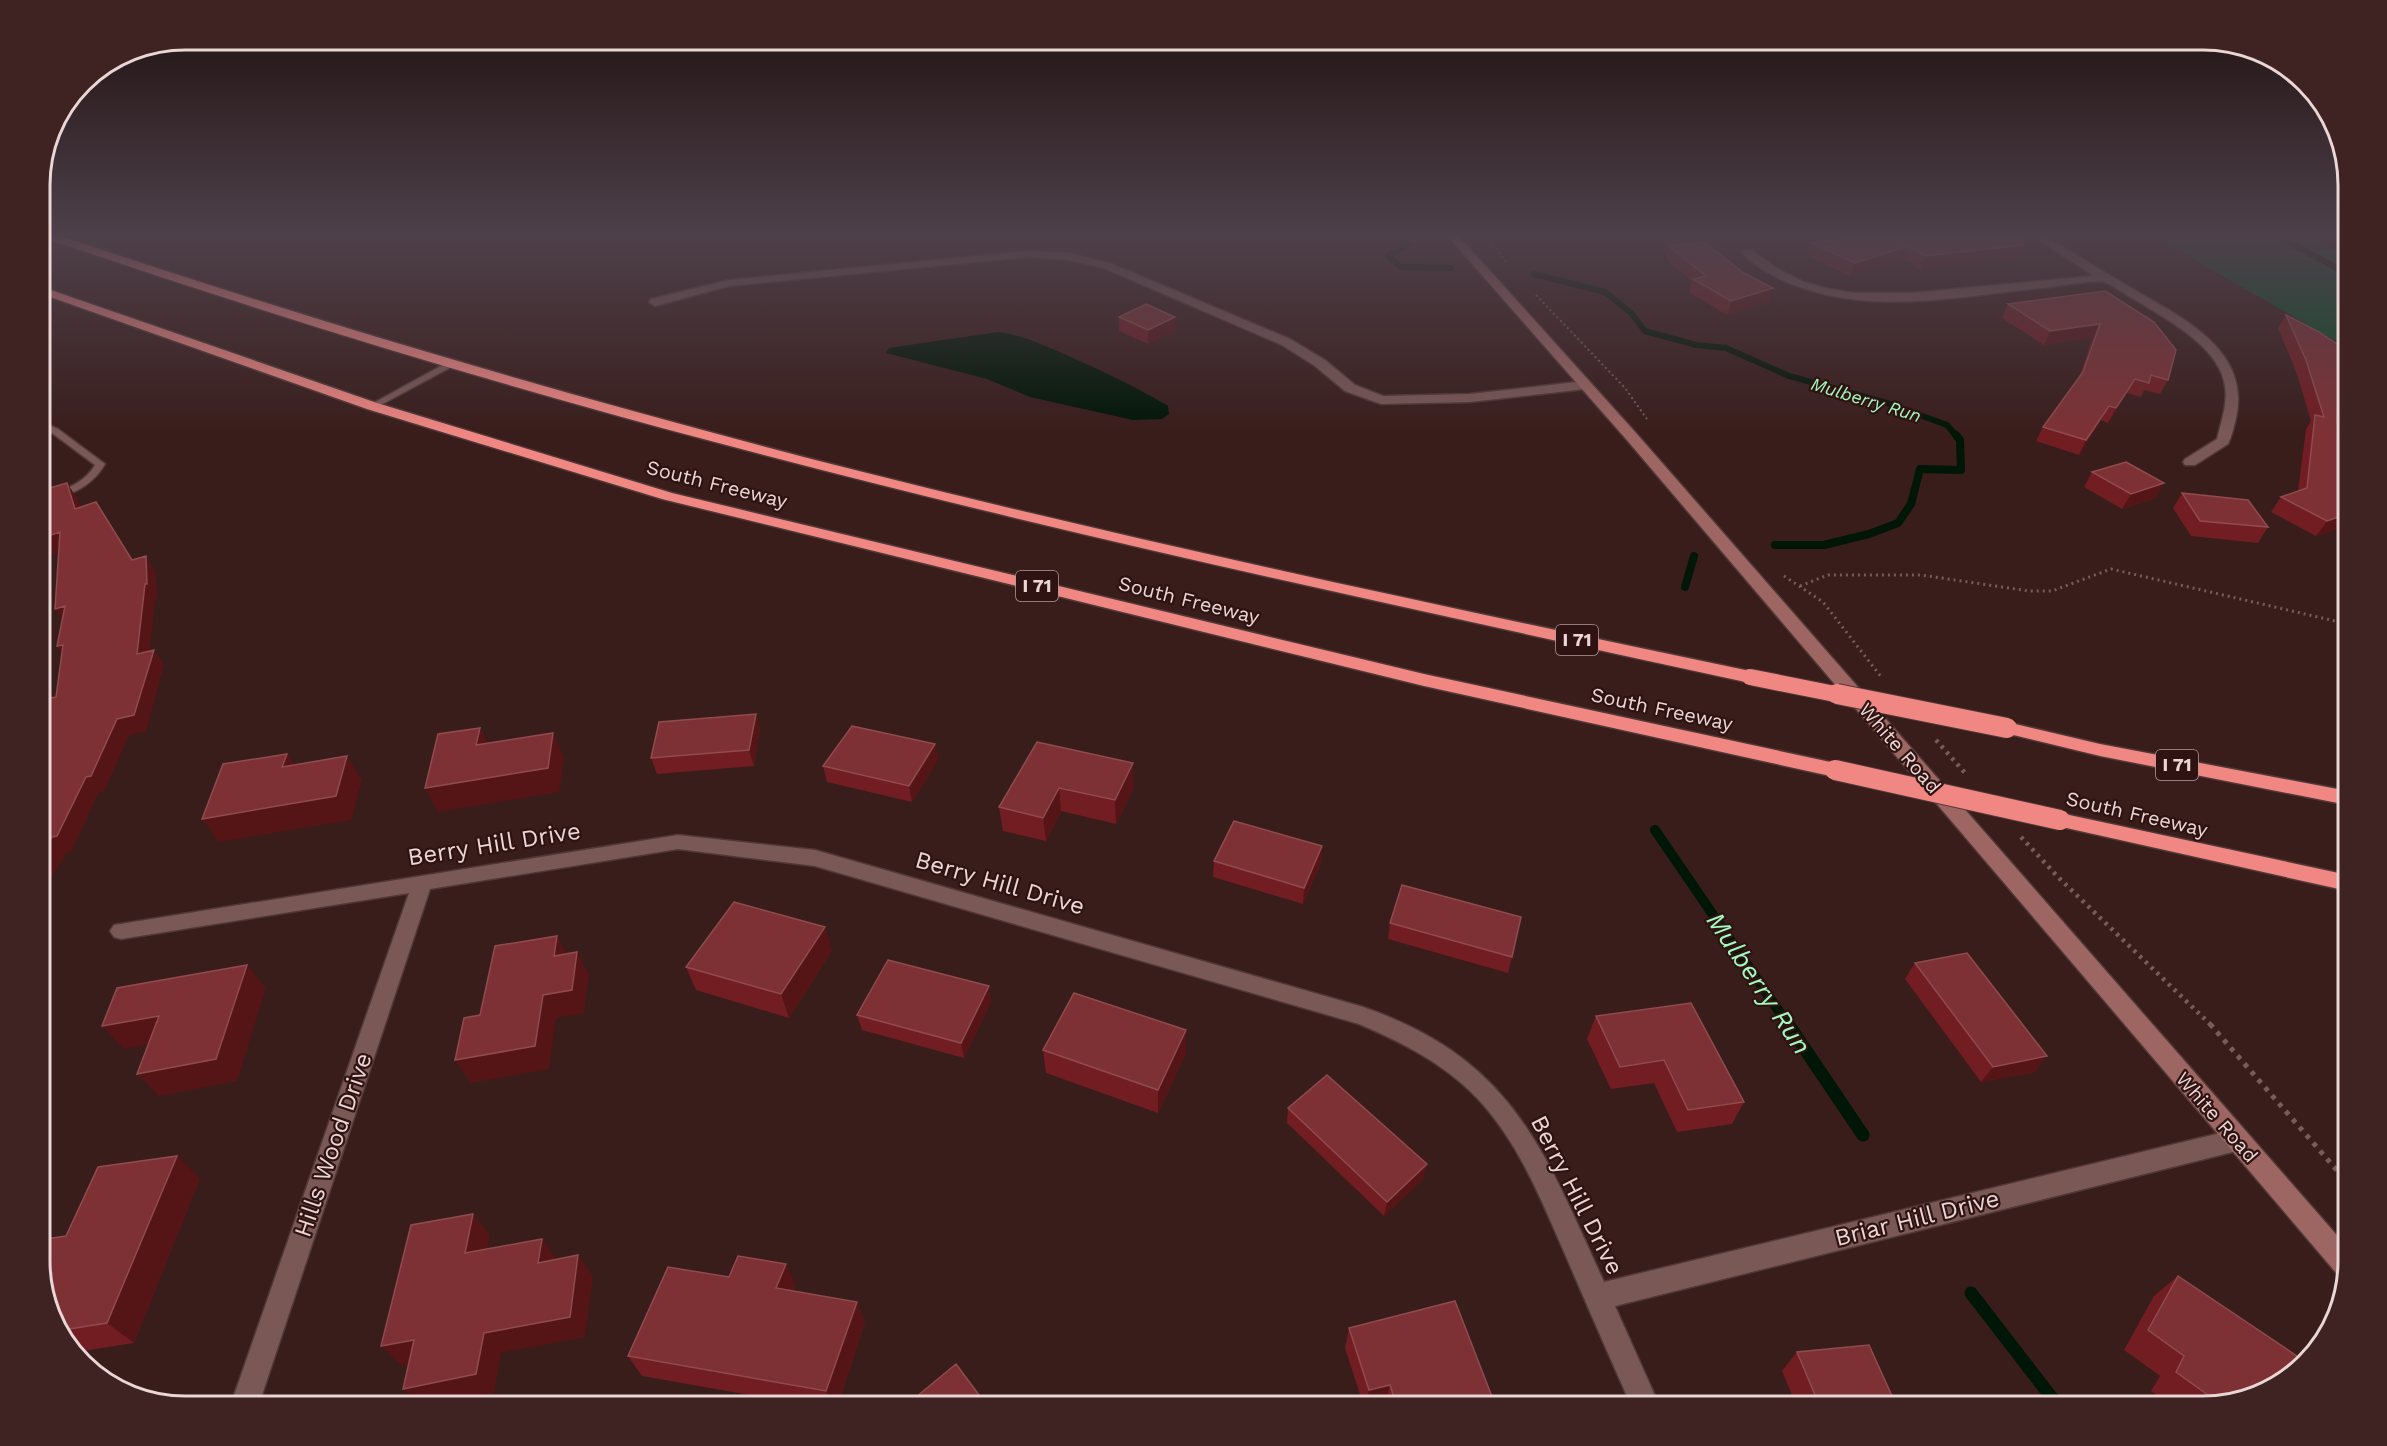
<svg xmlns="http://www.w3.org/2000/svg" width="2387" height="1446" font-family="'Work Sans',sans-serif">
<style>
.green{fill:#0b4d29}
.water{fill:#001606}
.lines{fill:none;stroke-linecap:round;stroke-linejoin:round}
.stream-far3{stroke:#001606;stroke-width:6}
.stream-far2{stroke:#001606;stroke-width:8}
.stream-far1{stroke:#001606;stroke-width:10}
.stream{stroke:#001606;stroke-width:13}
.lane-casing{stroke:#503837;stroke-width:3}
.street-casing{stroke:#503837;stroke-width:3}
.secondary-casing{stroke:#503837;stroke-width:3}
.highway-casing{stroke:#503837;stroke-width:3}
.path-far3{stroke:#765d5b;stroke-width:2;stroke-dasharray:2 3;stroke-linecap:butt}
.path-far2{stroke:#765d5b;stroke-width:3;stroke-dasharray:2 4;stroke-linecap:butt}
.path-far1{stroke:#765d5b;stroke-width:4.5;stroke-dasharray:3 5;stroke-linecap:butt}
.path{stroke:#765d5b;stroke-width:5;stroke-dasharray:4.5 6;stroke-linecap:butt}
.lane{fill:#7a5856;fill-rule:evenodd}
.street{fill:#7a5856;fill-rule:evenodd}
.secondary{fill:#9d6663;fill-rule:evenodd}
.highway{fill:#f08782;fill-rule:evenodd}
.highway-bridge-far1-casing{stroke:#503837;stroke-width:18;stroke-linecap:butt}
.highway-bridge-casing{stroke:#503837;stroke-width:22;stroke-linecap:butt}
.highway-bridge-far1{stroke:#f08782;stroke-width:16}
.highway-bridge{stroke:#f08782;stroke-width:20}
.wall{fill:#711d22}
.shaded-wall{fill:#551517}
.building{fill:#7e3135;stroke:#8f4b4e;stroke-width:1.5}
.labels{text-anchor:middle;stroke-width:4.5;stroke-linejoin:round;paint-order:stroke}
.far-water-label{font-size:18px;font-style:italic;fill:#a3fcbf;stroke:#2f1312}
.shield{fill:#2f1312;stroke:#b29c9a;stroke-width:1.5}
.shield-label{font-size:18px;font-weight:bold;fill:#ead6d4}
.street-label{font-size:20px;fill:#ead6d4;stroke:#2f1312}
.near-street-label{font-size:24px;fill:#ead6d4;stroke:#2f1312}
.near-water-label{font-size:26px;font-style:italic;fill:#a3fcbf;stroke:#2f1312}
.rim{fill:none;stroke:#ead6d4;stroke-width:3}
</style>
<rect width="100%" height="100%" fill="#391d1b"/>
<path class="green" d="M2148 233H2302L2348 256V348Z"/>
<path class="water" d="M998 332C1022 335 1042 345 1064 354 1100 370 1135 386 1168 406L1169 414 1162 419 1133 420 1030 397 987 379 886 353 889 348Z"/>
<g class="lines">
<path class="stream-far3" d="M1388 233 1411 243 1388 256 1401 267 1451 268
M2272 233 2348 274
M1534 274 1605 292 1631 313 1645 331 1696 345 1726 348 1789 376 1887 403 1947 425 1957 437"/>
<path class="stream-far2" d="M1775 545H1824L1869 534 1898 523 1911 504 1920 469 1961 470 1960 440 1956 435
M1685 587 1694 556"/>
<path class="stream-far1" d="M1655 830 1789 1026"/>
<path class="stream" d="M1788 1024 1863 1135
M1971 1293 2059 1407"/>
<g class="lane-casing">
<path id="lane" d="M450 361 454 364 453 366 375 408 372 409 368 406Z
M39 421 58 429 105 464C91 489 65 497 39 504V498C60 491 84 485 95 465L52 433 39 427Z"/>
</g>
<g class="street-casing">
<path id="street" d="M2028 233H2040C2069 250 2097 268 2126 285 2176 315 2252 347 2236 418 2234 426 2232 436 2228 444L2195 465H2185L2183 462 2185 459 2217 439C2221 422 2228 403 2225 386 2220 346 2163 317 2132 298 2124 294 2114 285 2105 282 2095 279 2054 287 2042 288 1955 297 1860 318 1778 278 1766 272 1751 263 1741 252L1743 250H1751L1778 269 1804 282 1829 289 1855 293H1912L2094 276Z
M1028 251 1069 253 1112 264 1290 339 1325 360 1355 385 1383 396 1470 394 1585 381 1592 385 1585 389 1470 402 1381 404 1345 391 1315 366 1282 345 1104 268 1069 260 1028 257 729 286 655 306 649 302 651 299 729 280Z
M678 835 815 850 1363 1007C1513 1059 1543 1149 1604 1282L2237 1129 2246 1132 2249 1140 2246 1148 2237 1151 1615 1306 1660 1407H1632C1610 1358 1589 1310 1568 1261 1542 1202 1518 1138 1471 1092 1439 1061 1399 1041 1359 1024L815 866 678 849 430 889 258 1407H230L409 893 121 939 114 937 110 931 114 925Z"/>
</g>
<g class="secondary-casing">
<path id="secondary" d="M1445 233H1456L1636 433 2348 1248V1262L2344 1277 2338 1275 1626 439Z"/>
</g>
<g class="highway-casing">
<path id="highway" d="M39 233H51C316 322 584 401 855 470 1151 545 1451 608 1750 671L1756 673 1759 677 1756 681 1750 683C1402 607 1055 533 711 441 484 381 261 312 39 236Z
M39 286 377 403 672 493 1424 674 1835 763 1842 765 1844 770 1842 775 1835 777 1424 686 662 499 367 409 39 293Z
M2007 722 2100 744 2348 791V805L2100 756 2001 732 1998 728 2001 724Z
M2060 813 2348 875V891L2053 825 2050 820 2053 815Z"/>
</g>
<path class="path-far3" d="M1483 233 1507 263
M1536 295 1625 388 1647 419"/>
<path class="path-far2" d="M1784 576 1823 602 1882 678
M1800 586 1828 575H1921L2029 591H2052L2111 569 2348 624"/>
<path class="path-far1" d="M1936 740 1965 773
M2021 837 2059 878 2212 1026"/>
<path class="path" d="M2210 1024 2348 1183"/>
<use href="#lane" class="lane"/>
<use href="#street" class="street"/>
<use href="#secondary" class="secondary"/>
<use href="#highway" class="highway"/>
<g class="highway-bridge-far1-casing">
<path id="highway-bridge-far1" d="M1750 677 1845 696"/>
</g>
<g class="highway-bridge-casing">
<path id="highway-bridge" d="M1837 694 2007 728
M1835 770 2060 820"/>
</g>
<use href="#highway-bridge-far1" class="highway-bridge-far1"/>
<use href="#highway-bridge" class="highway-bridge"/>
</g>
<path class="wall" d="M2026 240 2021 253 2019 254 2017 258 1920 270 1904 259 1850 276 1807 256 1811 243Z
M1669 246 1769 302 1727 315 1689 292 1692 281 1666 259Z
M2105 291 2168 380 2160 394 2144 390 2141 397 2127 393 2108 423 2101 420 2079 455 2036 441 2043 427 2079 378 2093 337 2044 345 2002 318 2008 304Z
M2286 315 2348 353V525L2316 536 2271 512 2281 497 2298 491 2306 429 2311 421 2297 374 2278 328Z
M1119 317H1175V331L1148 344 1119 331Z
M2092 472 2156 498 2122 509 2084 487Z
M2182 493 2268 527 2258 543 2191 536 2173 508Z
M756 714 760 729 754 766 657 774 651 758Z
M1037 742 1134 787 1116 824 1061 811 1046 841 1003 831 999 807Z
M935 744 938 759 912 802 827 782 823 766Z
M1322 846 1321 862 1303 904 1213 877 1214 861Z
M1390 923 1512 957 1508 973 1388 939Z
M832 950 789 1018 696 990 686 967Z
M1915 963 2035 1072 1981 1082 1905 979Z
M991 1002 964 1058 862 1030 857 1015Z
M1596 1016 1744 1102 1732 1124 1677 1132 1654 1083 1611 1089 1587 1039Z
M1186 1030V1053L1158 1113 1046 1073 1043 1050Z
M1288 1108 1423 1179 1384 1216 1287 1123Z
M200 1178 134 1343 76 1352 59 1335 39 1271Z
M2178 1276 2275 1388 2203 1407H2173L2151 1391 2160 1376 2124 1350 2154 1296Z
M729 1277 795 1284 793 1291 865 1322 837 1407H818L642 1376 628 1356Z
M1349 1328 1496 1407H1386L1385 1404 1373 1407H1364L1345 1348Z
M1797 1352 1897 1407H1797L1782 1371Z"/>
<path class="shaded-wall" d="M2026 240 2021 253 2019 254 2017 258 1920 270 1925 256Z
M1909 246 1904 259 1850 276 1855 263Z
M1773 288 1769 302 1727 315 1731 301Z
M1175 317V331L1148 344V330Z
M2100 324 2093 337 2044 345 2050 331Z
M2135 379 2127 393 2108 423 2116 408Z
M2109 406 2101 420 2079 455 2086 440Z
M67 483 77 498 85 524 75 509Z
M2164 483 2156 498 2122 509 2131 494Z
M96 502 106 517 142 575 132 560Z
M2348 514V525L2316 536 2327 521Z
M60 532 71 548 42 557 39 553V539Z
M146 556 156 572 157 599 155 600 148 668 154 650 164 665 146 731 129 735 104 792H99L71 852 66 853 39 898V858L86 777 137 654Z
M65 606 67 624 55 609Z
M63 645 69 662 57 646Z
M756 714 760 729 754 766 749 750Z
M480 728 492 751 476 745Z
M553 733 564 757 559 792 438 812 425 788Z
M47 734 49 752 39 741V735Z
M935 744 938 759 912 802 909 786Z
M287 754 302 778 282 767Z
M347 756 362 780 351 820 219 842 202 819Z
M1133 763 1134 787 1116 824 1115 800Z
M1059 788 1061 811 1046 841 1043 818Z
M1322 846 1321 862 1303 904 1304 888Z
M825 927 832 950 789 1018 781 994Z
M557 936 569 959 554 956Z
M577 952 589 975 584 1013 556 1018 549 1069 471 1083 455 1060 543 995Z
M247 965 266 988 237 1081 159 1096 137 1074Z
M989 986 991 1002 964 1058 961 1043Z
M159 1016 180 1039 124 1049 102 1026Z
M1186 1030V1053L1158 1113V1090Z
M2047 1056 2035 1072 1981 1082 1993 1067Z
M177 1156 200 1178 134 1343 107 1323Z
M1427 1164 1423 1179 1384 1216 1387 1202Z
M473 1214 490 1235 482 1274 465 1253Z
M542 1239 557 1260 538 1263Z
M578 1255 593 1276 585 1337 501 1353 494 1393 428 1407H422L403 1389 484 1333Z
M786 1264 795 1284 786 1309 776 1288Z
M857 1302 865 1322 837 1407H834L826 1391Z
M414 1340 434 1360 402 1366 381 1346Z
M1390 1385 1385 1404 1373 1407H1365L1369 1390Z"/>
<path class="building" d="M1896 233H2013L2026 240 2017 242 2023 245 1925 256 1909 246 1855 263 1811 243Z
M1704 242 1744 273 1773 288 1731 301 1693 279 1706 276 1669 246Z
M2105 291 2154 322 2176 350 2168 380 2151 375 2149 383 2135 379 2116 408 2109 406 2086 440 2043 427 2083 372 2100 324 2050 331 2008 304Z
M1146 304 1175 317 1148 330 1119 317Z
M2286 315 2319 332 2346 350 2348 353V514L2327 521 2281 497 2307 488 2315 415 2324 417 2306 360Z
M2126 462 2164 483 2131 494 2092 472Z
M67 483 75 509 96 502 132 560 146 556 147 584H145L137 654 154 650 134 715 117 719 91 776 86 777 57 836 52 837 39 858V748L47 734 39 735V727L50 698 56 697 63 645 57 646 65 606 55 609 60 532 39 539V491Z
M2182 493 2248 500 2268 527 2200 521Z
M756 714 749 750 651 758 659 722Z
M852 726 935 744 909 786 823 766Z
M480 728 476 745 553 733 548 768 425 788 438 734Z
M1037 742 1133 763 1115 800 1059 788 1043 818 999 807Z
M287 754 282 767 347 756 336 796 202 819 223 764Z
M1234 821 1322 846 1304 888 1214 861Z
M1402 885 1521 917 1512 957 1390 923Z
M734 902 825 927 781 994 686 967Z
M557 936 554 956 577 952 572 990 543 995 535 1046 455 1060 464 1018 480 1015 495 946Z
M1967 953 2047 1056 1993 1067 1915 963Z
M888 960 989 986 961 1043 857 1015Z
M247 965 216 1059 137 1074 159 1016 102 1026 117 988Z
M1074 993 1186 1030 1158 1090 1043 1050Z
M1691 1003 1744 1102 1688 1110 1664 1060 1620 1067 1596 1016Z
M1327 1075 1427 1164 1387 1202 1288 1108Z
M177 1156 107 1323 57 1331 45 1288 52 1273 40 1274 39 1271V1253L46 1239 66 1236 98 1167Z
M473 1214 465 1253 542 1239 538 1263 578 1255 570 1317 484 1333 476 1374 403 1389 414 1340 381 1346 411 1225Z
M738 1256 786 1264 776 1288 857 1302 826 1391 628 1356 668 1267 729 1277Z
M2178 1276 2303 1360 2275 1388 2219 1403 2176 1372 2184 1356 2148 1330Z
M1455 1301 1496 1407H1397L1390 1385 1369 1390 1349 1328Z
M1869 1345 1897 1407H1820L1797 1352Z
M956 1364 988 1407H904Z"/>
<linearGradient id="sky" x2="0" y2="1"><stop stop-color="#1f100f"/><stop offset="0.54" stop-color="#4e404a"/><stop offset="1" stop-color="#4e404a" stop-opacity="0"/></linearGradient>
<rect width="2387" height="435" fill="url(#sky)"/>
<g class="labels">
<g class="far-water-label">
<text transform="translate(1866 400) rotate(17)" y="6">Mulberry Run</text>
</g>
<g class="shield">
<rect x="1016" y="571" width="42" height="30" rx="4.5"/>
<rect x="1556" y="625" width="42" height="30" rx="4.5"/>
<rect x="2156" y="750" width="42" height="30" rx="4.5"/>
</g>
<g class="shield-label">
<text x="1037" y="592">I 71</text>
<text x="1577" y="646">I 71</text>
<text x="2177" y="771">I 71</text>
</g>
<g class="street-label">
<text transform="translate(717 484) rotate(14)" y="7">South Freeway</text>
<text transform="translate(1189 600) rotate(14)" y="7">South Freeway</text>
<text transform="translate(1662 709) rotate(12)" y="7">South Freeway</text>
<text transform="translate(1900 748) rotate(49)" y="7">White Road</text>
<text transform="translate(2137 814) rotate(13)" y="7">South Freeway</text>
<text transform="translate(2217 1117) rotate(49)" y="7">White Road</text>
</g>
<g class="near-street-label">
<text transform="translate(494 844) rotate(-9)" y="8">Berry Hill Drive</text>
<text transform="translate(1000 883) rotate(16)" y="8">Berry Hill Drive</text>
<text transform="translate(333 1145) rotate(-71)" y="8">Hills Wood Drive</text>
<text transform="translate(1577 1195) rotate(63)" y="8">Berry Hill Drive</text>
<text transform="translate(1917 1218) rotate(-14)" y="8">Briar Hill Drive</text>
</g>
<g class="near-water-label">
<text transform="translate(1759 983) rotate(56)" y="9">Mulberry Run</text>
</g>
</g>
<path d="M0 0H2387V1446H0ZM185 50H2203A135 135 0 0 1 2338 185V1261A135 135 0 0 1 2203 1396H185A135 135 0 0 1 50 1261V185A135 135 0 0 1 185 50Z" fill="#3e2322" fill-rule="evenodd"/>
<path class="rim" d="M185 50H2203A135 135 0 0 1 2338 185V1261A135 135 0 0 1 2203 1396H185A135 135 0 0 1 50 1261V185A135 135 0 0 1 185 50Z"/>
</svg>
